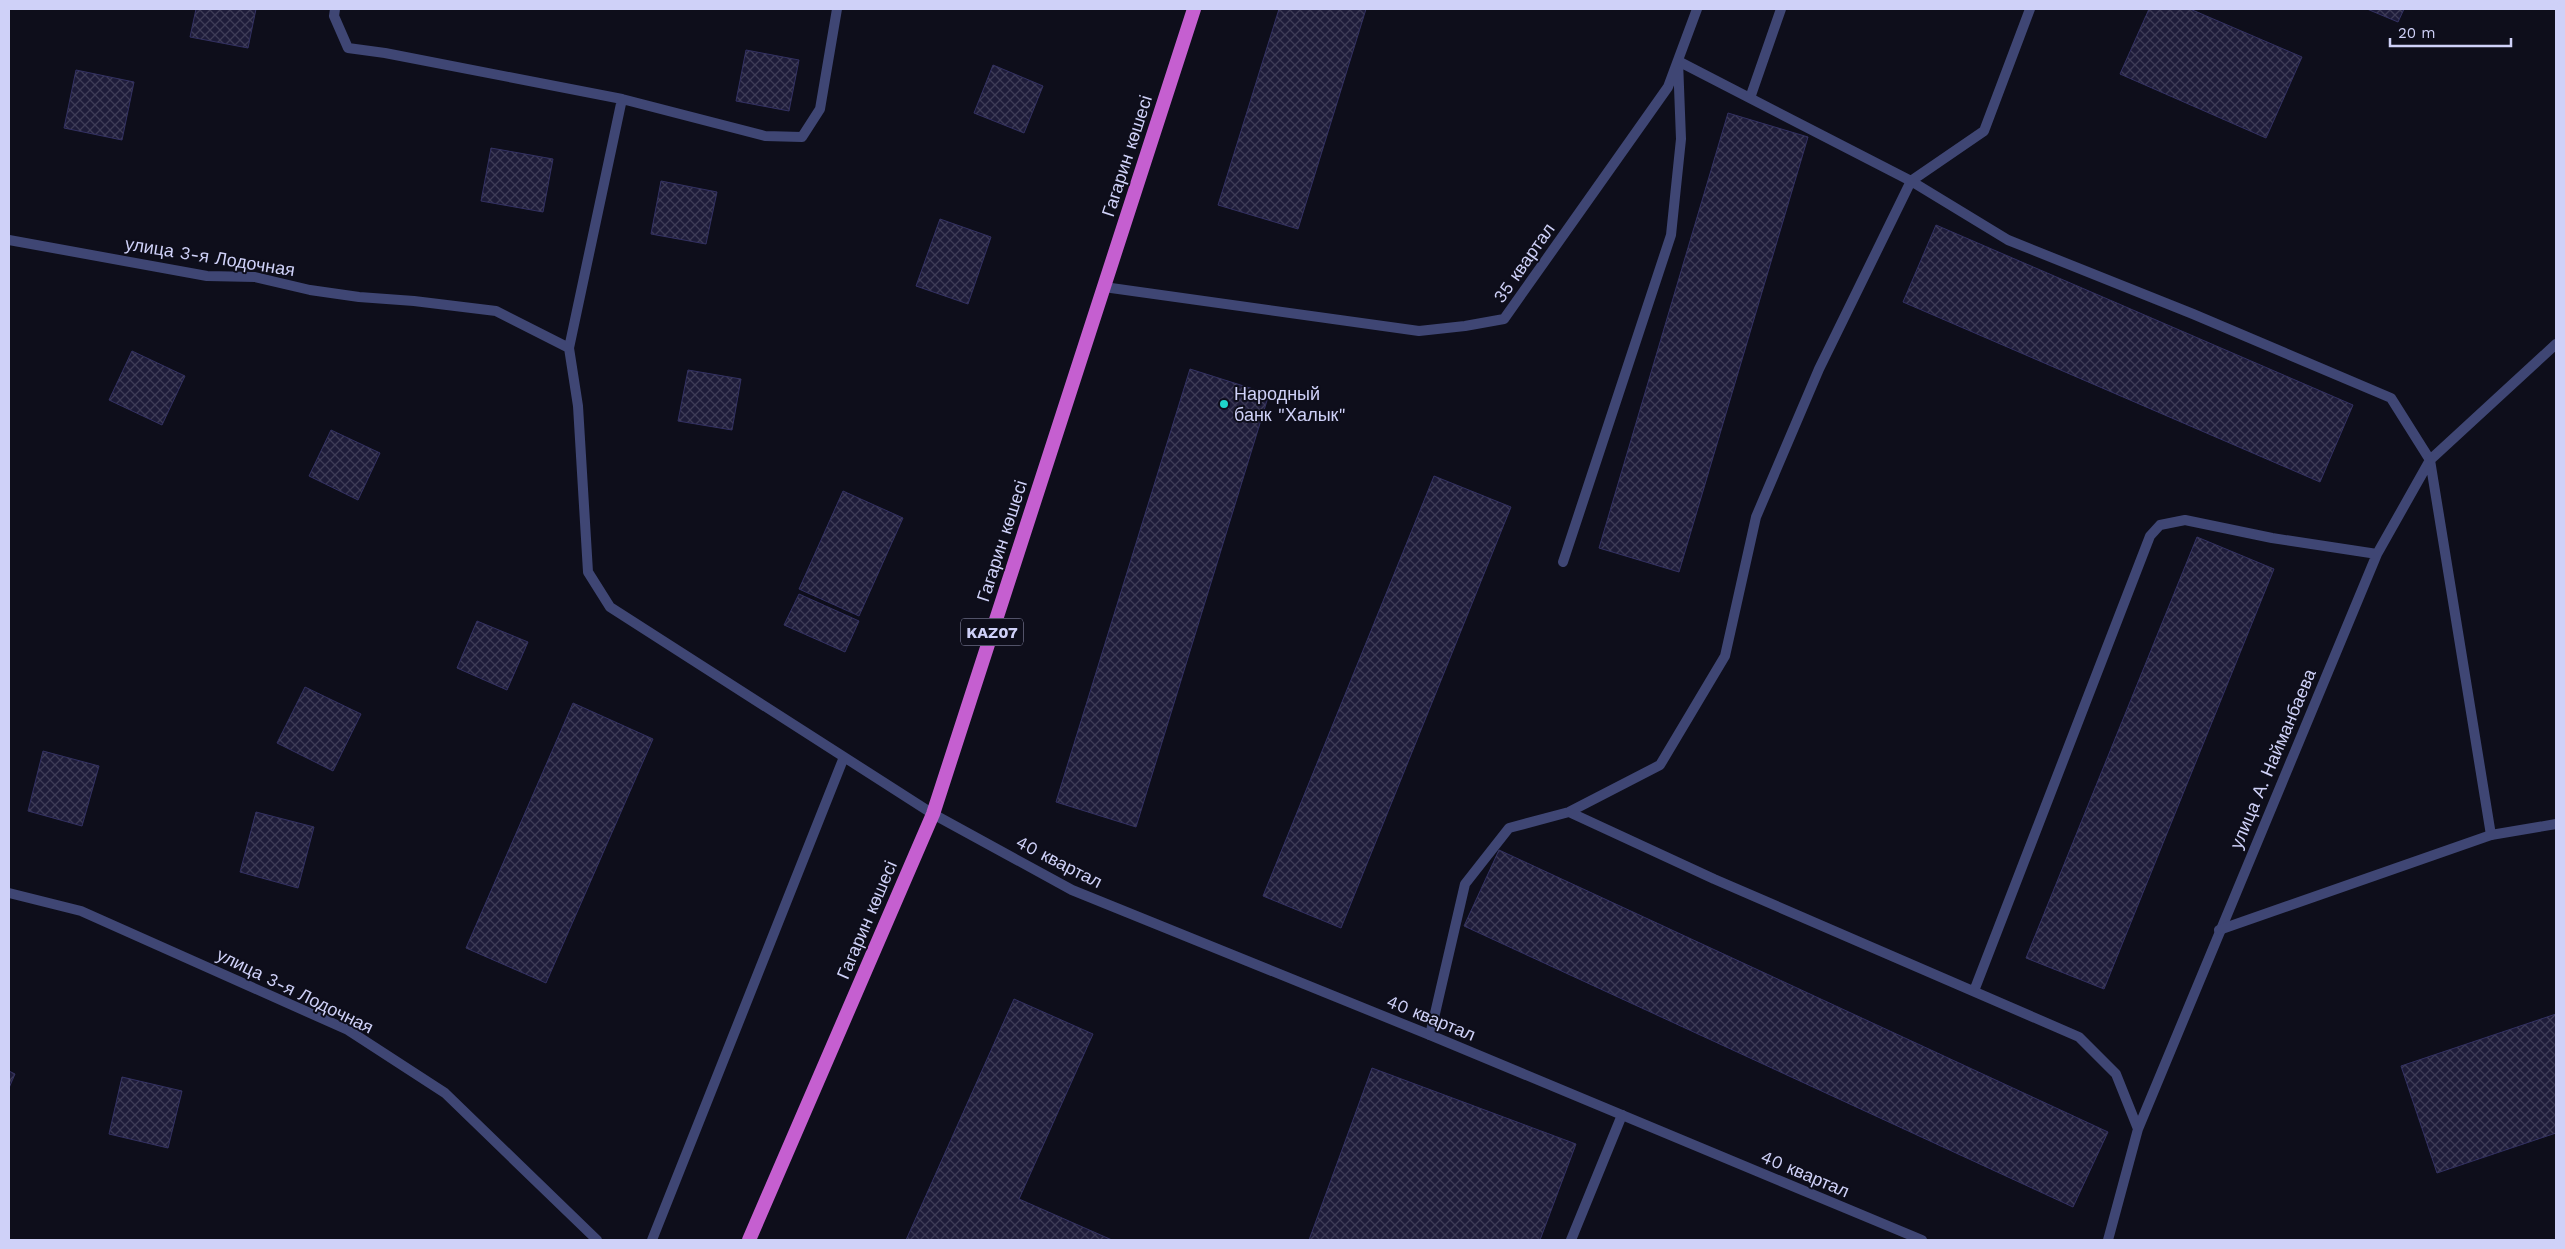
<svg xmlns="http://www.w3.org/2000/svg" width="2565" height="1249" font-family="'Work Sans',sans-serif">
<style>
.building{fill:url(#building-cross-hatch);stroke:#333162}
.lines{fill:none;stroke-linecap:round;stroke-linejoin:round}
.service{stroke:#3f4674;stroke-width:10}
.minor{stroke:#3f4674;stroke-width:10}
.trunk{stroke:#c55fd0;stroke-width:14}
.poi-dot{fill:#1ed5ca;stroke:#0e0e1b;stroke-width:2}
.labels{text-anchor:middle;stroke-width:4;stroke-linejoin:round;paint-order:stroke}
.shield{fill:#0e0e1b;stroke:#9596b6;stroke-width:1}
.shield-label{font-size:16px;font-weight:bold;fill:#cfd1f8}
.street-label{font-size:18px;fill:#cfd1f8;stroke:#0e0e1b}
.poi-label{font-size:18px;fill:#cfd1f8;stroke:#0e0e1b;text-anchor:start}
</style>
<defs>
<pattern id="building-cross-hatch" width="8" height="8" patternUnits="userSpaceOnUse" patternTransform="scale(1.25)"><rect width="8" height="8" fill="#1e1c3a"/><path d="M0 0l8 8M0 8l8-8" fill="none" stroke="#3e3c57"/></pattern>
</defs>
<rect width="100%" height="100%" fill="#0e0e1b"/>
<path class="building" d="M196 9H256L248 48 190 37Z
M1279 9H1366L1298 229 1218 205Z
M2149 9H2190L2302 57 2266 138 2120 74Z
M2367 9H2404L2398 22Z
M746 50 799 60 789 111 736 101Z
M993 65 1043 86 1024 133 974 113Z
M76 70 134 82 122 140 64 128Z
M1728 113 1808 137 1679 572 1599 548Z
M491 148 553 159 543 212 481 201Z
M661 181 717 192 706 244 651 234Z
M940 219 991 237 968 304 916 286Z
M1936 225 2353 405 2320 482 1903 302Z
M132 351 185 376 162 425 109 400Z
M1190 369 1269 394 1136 827 1056 802Z
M688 370 741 379 732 430 678 421Z
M331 430 380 453 358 500 309 476Z
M1434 476 1511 507 1341 928 1263 896Z
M843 491 903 518 859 616 799 589Z
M2197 537 2274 569 2104 989 2026 958Z
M799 594 859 621 845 652 784 625Z
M477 621 528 642 507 690 457 668Z
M305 687 361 714 333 771 277 743Z
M573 703 653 739 546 983 466 948Z
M43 751 99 766 82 826 28 811Z
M256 812 314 827 298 888 240 872Z
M1499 850 2108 1132 2073 1207 1464 926Z
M1014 999 1093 1034 1019 1199 1112 1240H906Z
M2556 1014V1133L2437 1173 2401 1066Z
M1372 1068 1576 1144 1540 1240H1309Z
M9 1071 15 1074 9 1088Z
M122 1077 182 1091 168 1148 109 1134Z"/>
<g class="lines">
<path class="service" d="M2030 9 1984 131 1911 181 2008 240 2193 314 2391 398 2430 460 2491 835
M1750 98 1781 9
M1104 287 1419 331 1465 326 1504 319 1668 87 1697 9
M1569 812 1714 879 2079 1037 2116 1074 2138 1129
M1974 991 2150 536 2160 525 2185 520 2272 538 2377 554
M1430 1035 1465 884 1509 828 1569 812 1660 765 1725 656 1756 517 1819 369 1911 181 1678 61 1681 139 1671 235 1563 562
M1571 1240 1622 1115
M2108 1240 2138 1129 2377 554 2430 460 2556 344"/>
<path class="minor" d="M335 9 334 16 348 48 385 53 622 99 765 136 802 137 820 109 837 9
M9 240 207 276 255 277 310 290 359 297 414 301 496 311 569 348 578 406 588 572 610 607 933 814 1072 890 1430 1035 1922 1240
M569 348 622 99
M9 893 81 911 348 1030 445 1093 597 1240
M2219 930 2491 835 2556 824
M652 1240 844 757"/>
<path class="trunk" d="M749 1240 933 814 1194 9"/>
</g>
<circle class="poi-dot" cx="1224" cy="404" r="5"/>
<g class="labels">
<rect class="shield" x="961" y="618.5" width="62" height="27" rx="4"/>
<g class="shield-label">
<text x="992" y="638">KAZ07</text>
</g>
<g class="street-label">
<text transform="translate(1127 156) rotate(-72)" y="6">Гагарин көшесі</text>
<text transform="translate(210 257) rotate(9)" y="6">улица 3-я Лодочная</text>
<text transform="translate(1524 263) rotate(-55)" y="6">35 квартал</text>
<text transform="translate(1002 541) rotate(-72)" y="6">Гагарин көшесі</text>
<text transform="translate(2273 759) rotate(-67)" y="6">улица А. Найманбаева</text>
<text transform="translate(1059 862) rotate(27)" y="6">40 квартал</text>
<text transform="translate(867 920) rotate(-67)" y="6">Гагарин көшесі</text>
<text transform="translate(295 991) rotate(26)" y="6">улица 3-я Лодочная</text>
<text transform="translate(1431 1018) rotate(22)" y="6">40 квартал</text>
<text transform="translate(1805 1174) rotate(23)" y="6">40 квартал</text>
</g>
<g class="poi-label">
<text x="1234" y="400">Народный<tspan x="1234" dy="21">банк "Халык"</tspan></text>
</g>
</g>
<rect width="2565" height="1249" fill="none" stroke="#cfd1f8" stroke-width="20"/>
<path d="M2390 38v8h121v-8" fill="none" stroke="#cfd1f8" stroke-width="2.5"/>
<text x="2398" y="38" font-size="15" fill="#cfd1f8" stroke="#0e0e1b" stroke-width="4" paint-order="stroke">20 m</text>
</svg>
